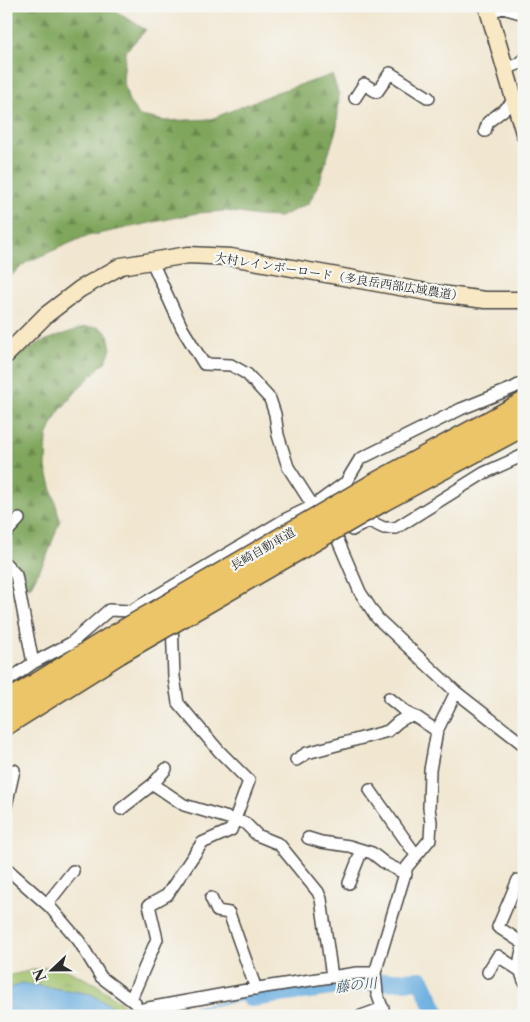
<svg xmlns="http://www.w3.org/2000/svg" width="530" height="1022" font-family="'Libre Caslon Text','Noto Serif JP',serif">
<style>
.forest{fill:url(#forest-firs);stroke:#556844}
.park{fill:url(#park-tufts);stroke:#65754a}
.water{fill:#6aaee0;stroke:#4a6c86}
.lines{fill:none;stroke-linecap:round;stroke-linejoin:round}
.stream{stroke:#6aaee0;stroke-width:3}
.river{stroke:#6aaee0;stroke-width:18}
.street-casing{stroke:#494744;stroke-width:14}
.secondary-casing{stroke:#494744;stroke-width:19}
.highway-casing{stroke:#494744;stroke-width:24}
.street{stroke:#fff;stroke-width:11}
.secondary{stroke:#f8e8c3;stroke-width:16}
.highway{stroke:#edc569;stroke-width:21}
.highway-bridge-casing{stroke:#494744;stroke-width:24;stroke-linecap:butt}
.highway-bridge{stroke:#edc569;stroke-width:21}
.labels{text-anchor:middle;stroke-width:4.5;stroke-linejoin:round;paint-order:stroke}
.street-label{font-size:12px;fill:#2b2b2b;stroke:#f6f6f2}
.water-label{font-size:14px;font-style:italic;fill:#41596a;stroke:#f6f6f2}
</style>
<defs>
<pattern id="forest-firs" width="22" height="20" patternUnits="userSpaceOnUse" patternTransform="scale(1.25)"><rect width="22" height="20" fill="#7fa65c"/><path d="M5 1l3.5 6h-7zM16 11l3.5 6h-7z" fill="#68874c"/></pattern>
<pattern id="park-tufts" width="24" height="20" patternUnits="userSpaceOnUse" patternTransform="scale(1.25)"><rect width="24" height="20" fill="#9fbf68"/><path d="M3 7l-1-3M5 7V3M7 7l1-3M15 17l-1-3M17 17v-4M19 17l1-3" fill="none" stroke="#829b56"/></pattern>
</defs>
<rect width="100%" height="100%" fill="#f6f6f2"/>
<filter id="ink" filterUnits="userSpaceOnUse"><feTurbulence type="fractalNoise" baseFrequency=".02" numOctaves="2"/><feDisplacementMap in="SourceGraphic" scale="10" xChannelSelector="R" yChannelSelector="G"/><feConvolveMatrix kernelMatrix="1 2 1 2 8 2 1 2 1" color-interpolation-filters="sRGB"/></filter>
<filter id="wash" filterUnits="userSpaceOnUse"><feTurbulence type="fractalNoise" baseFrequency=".0096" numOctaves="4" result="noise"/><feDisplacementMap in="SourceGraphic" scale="20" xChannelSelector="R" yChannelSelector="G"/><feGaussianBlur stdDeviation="1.12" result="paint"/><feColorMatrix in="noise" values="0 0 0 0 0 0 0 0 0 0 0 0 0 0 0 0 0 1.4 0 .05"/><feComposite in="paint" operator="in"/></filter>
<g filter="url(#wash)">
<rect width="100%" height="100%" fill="#f1e7d1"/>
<path class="forest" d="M6 6H108L146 30 126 51 123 79 129 102 140 116 166 121 211 119 277 92 332 75 339 95 337 127 320 181 309 203 280 217 257 216 226 211 197 213 84 237 27 262 6 280Z
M84 327H99L108 334 111 349 106 361 79 388 57 414 47 436 46 468 60 520 47 556 31 586 20 587 6 577V364L41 342Z"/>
<path class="park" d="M56 965 96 984 136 1014V1016H6V976Z"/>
<path class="water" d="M22 983 91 994 129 1016H6V990Z"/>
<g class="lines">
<path class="stream" d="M146 1016 251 998"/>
<path class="river" d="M251 998 360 983 421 980 438 1016"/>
</g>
</g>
<g filter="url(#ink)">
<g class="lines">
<g class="street-casing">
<path id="street" d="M489 12 503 8 524 14
M505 69 518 64 524 59
M355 98 364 84 377 92 390 73 429 98
M485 131 488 122 515 101
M152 262 182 328 204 364 231 365 247 374 270 399 275 414 278 435 288 467 313 506 337 538 360 592 377 618 456 692 524 745
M352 530 369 521 384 528H396L484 473 524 455
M6 533 19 519
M6 564 16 575 33 663
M6 682 33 663 71 643 109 610 131 611 284 520 313 506 346 482 360 459 461 409 513 388 524 382
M389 698 410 715
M296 760 307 753 388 731 398 722 410 715 418 718 437 731
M166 769 153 784 184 805 245 823 257 835 279 844 318 892 321 899 332 977
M370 790 416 855
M6 806 14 770
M121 809 153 784
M308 838 321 842 349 846 372 853 386 864 406 874
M6 868 50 907 79 941 101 977 135 1003
M518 880 498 927 524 944
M349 883 362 850
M211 898 217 911 229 913 256 989
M47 904 73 871
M524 943C519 959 518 966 524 981
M488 972 498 956 519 970
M131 999 157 939 149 905 167 895 202 843 231 830 249 781 219 751 178 703 174 677 172 621
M143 1009 258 988 357 973H375
M361 1016 383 1008
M385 1016 377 993 375 973 407 867 430 839 431 822 429 808 430 770 437 731 456 692"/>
</g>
<g class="secondary-casing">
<path id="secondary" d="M487 6 524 133
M6 355 46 315 80 289 121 266 188 255 231 257 433 293 485 300H524"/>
</g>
<g class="highway-casing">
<path id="highway" d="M373 485 524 403
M382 501 524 425
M6 703 111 638
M6 724 119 653"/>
</g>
<use href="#street" class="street"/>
<use href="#secondary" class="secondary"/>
<use href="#highway" class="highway"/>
<g class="highway-bridge-casing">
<path id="highway-bridge" d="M111 638 373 485
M119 653 382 501"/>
</g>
<use href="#highway-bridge" class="highway-bridge"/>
</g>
</g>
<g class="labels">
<g class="street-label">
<text transform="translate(339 277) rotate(9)" y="4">大村レインボーロード（多良岳西部広域農道）</text>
<text transform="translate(263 549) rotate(-30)" y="4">長崎自動車道</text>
</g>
<g class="water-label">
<text transform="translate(356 985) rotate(-6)" y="5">藤の川</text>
</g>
</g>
<rect width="530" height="1022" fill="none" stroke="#f6f6f2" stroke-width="25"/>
<g transform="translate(52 970) rotate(248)" stroke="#f6f6f2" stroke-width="4" paint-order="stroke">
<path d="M0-4L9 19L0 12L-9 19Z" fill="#2b2b2b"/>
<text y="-8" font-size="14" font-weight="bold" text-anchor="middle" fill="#2b2b2b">N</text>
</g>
</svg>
